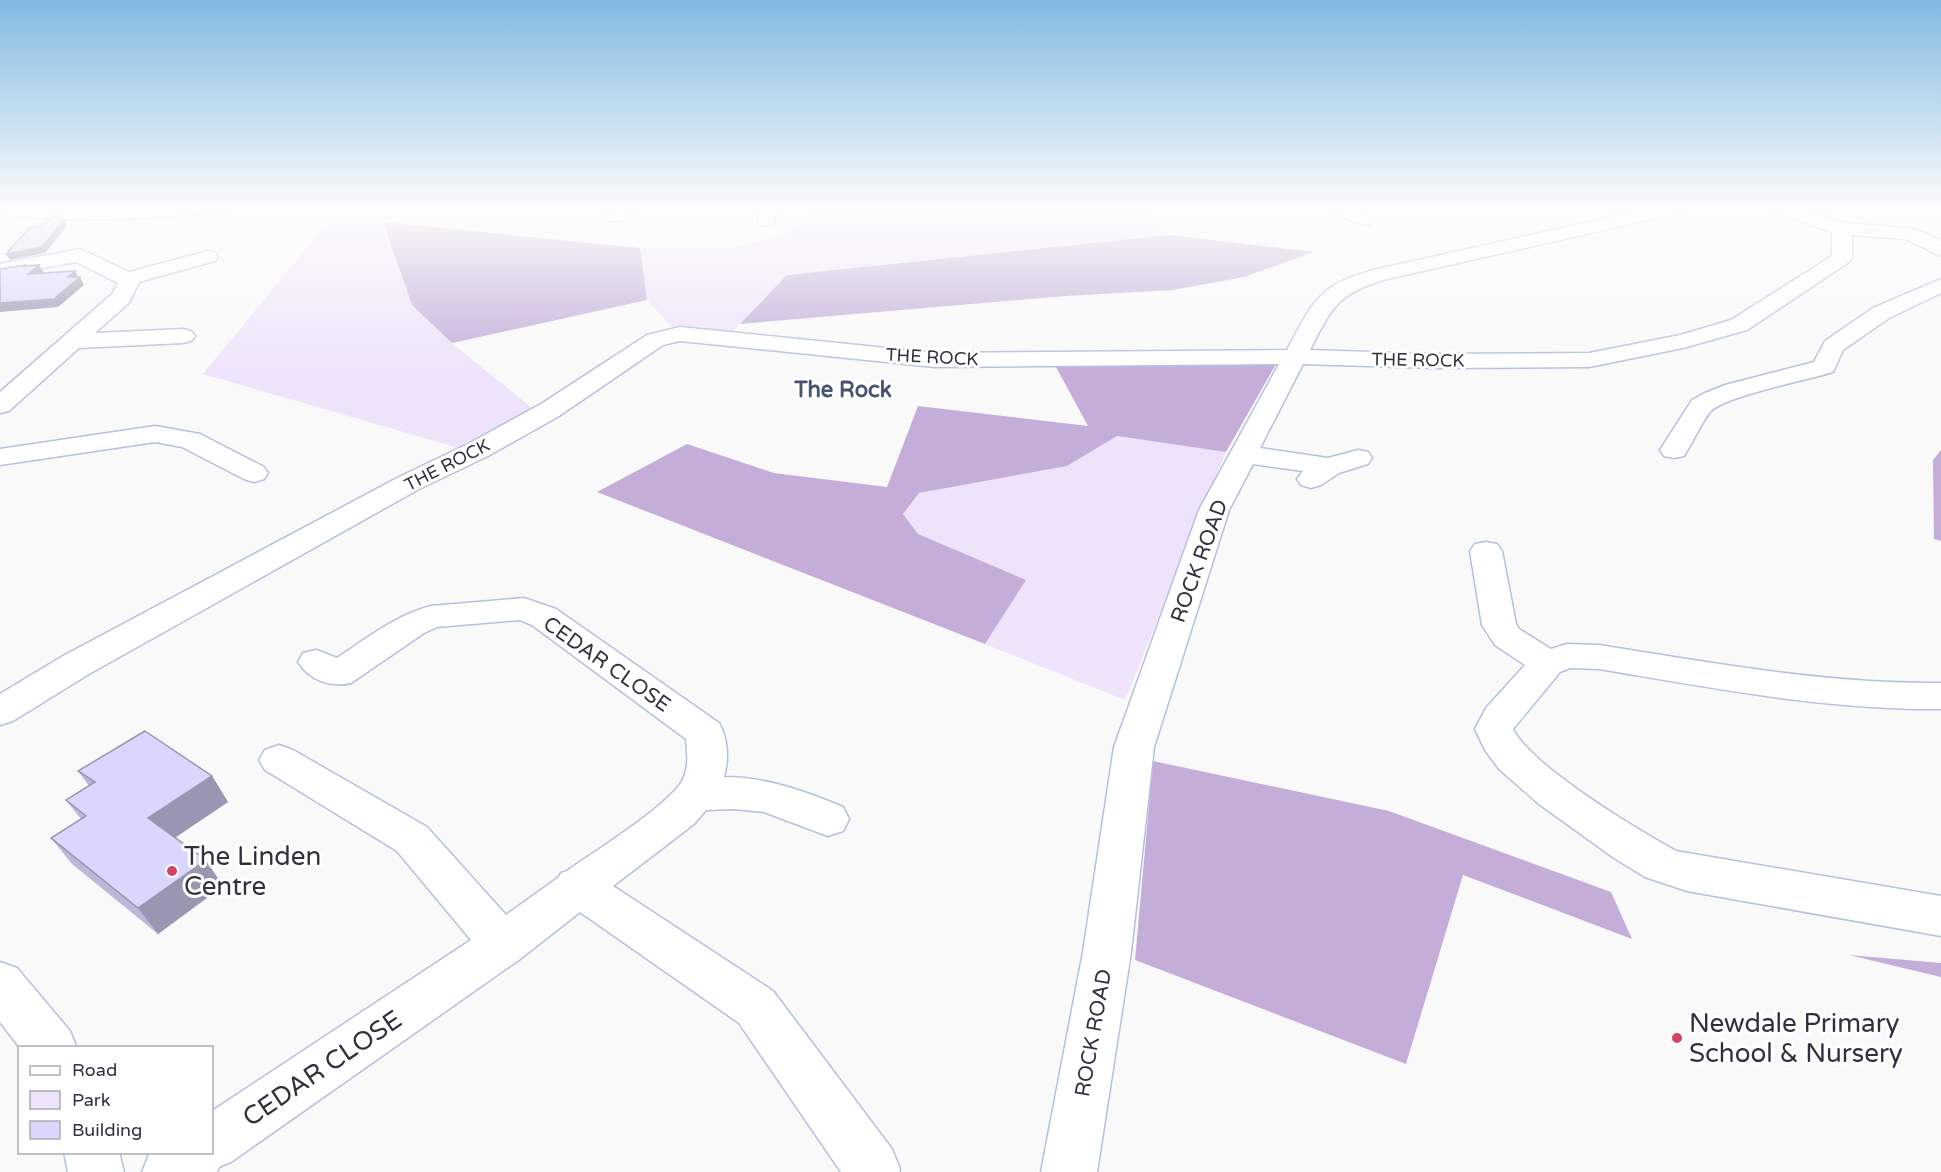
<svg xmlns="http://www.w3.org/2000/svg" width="1941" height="1172" font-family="'Varela Round',sans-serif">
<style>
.green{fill:#efe3fb}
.forest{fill:#c4add9}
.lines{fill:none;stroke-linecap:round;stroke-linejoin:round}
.minor-casing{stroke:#b3c1e0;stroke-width:3}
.minor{fill:#fff;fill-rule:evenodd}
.wall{fill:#bbb9da}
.shaded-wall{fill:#9896b1}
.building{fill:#d9d7fd;stroke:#9896b1;stroke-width:1.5}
.poi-dot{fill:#d24264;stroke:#fff;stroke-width:2}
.labels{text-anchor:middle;stroke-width:6;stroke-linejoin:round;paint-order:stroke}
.far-street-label{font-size:18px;fill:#2d323e;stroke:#fff}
.street-label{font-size:21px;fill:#2d323e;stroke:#fff}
.far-district-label{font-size:22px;font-weight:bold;fill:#48546e;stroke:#fff}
.near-poi-label{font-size:26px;fill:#2d323e;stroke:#fff;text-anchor:start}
.near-street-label{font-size:26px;fill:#2d323e;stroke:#fff}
</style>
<rect width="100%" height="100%" fill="#f9f9f9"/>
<path class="green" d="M822 207H1138L1170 235 787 275 722 342 684 340 647 300 640 248H728L780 237Z
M332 217 383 222 412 305 452 343 538 413 465 454 452 446 203 374Z
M1117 436 1226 452 1125 700 985 644 1026 580 918 534 903 514 919 493 1067 466Z"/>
<path class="forest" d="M383 222 640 248 647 300 452 343 412 305Z
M1170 235 1314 252 1244 277 1173 290 1066 296 740 324 787 275Z
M1276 364 1226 452 1117 436 1067 466 919 493 903 514 918 534 1026 580 985 644 597 492 687 444 774 473 887 487 918 406 1088 426 1056 367Z
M1941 450V541L1934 539 1933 460Z
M1153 761 1389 811 1611 892 1632 939 1463 875 1406 1064 1135 960Z
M1849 955 1941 963V977Z"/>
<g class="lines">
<g class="minor-casing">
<path id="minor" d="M0 207 42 209 237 207 228 212C152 217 76 225 0 214Z
M617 207H639L621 221H607L605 217Z
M763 207H781L773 225H759L757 221Z
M1331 207H1355L1373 220 1371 224C1358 227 1340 217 1331 207Z
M1657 207H1693L1684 212 1383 280C1336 295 1332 308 1310 350L1433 354 1589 353 1680 335 1731 320 1832 256V232L1770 211 1767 207H1796L1844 223 1907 228 1926 233 1941 241V256L1905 239 1852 235V258L1849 262 1747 330 1683 348 1589 367 1433 368 1303 364 1260 448 1328 458 1358 450 1368 452 1372 458 1368 464 1339 473 1321 485 1311 488 1301 485 1297 479 1303 471 1253 464 1229 510 1154 747 1131 952 1097 1172H1041L1083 952 1114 747 1199 510 1279 364 935 367 680 341 663 345 559 416 488 456 419 489 89 674 13 721 0 725V694L63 656 399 477 468 444 541 404 647 335 680 327 935 353 1287 350C1313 301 1320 283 1378 269Z
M80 249 129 272 208 251 215 253 218 257 215 261 139 282 129 303 95 333 183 329 191 331 195 336 191 341 183 343 79 348 9 411 0 413V392L112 294 118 283 76 262 0 276V264Z
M1941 279V293L1889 318 1843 350 1833 372C1808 380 1724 396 1710 412 1700 425 1693 442 1684 456L1674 458 1664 456 1660 450 1692 400 1705 393 1725 385 1814 362 1825 341 1873 308Z
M155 426 200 434 264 467 268 473 264 479 254 482 244 479 182 447 155 442 0 465V449Z
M1486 542 1497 544 1502 551 1516 624 1519 629 1551 649 1567 644 1599 645C1713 663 1825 684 1941 683V709C1825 710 1713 688 1599 669L1570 668 1560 672 1513 729C1531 766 1638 830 1676 851L1941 896V936L1687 891 1645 877 1614 858 1539 804 1499 769 1485 750 1475 729 1486 708 1525 665 1495 645 1482 625 1470 551 1475 544Z
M524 598 556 609 719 723C728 739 729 759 724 777 766 777 805 791 843 807L849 819 843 831 828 836 764 812 734 809 706 810 694 824 613 886 773 991 892 1149 900 1169 899 1172H841L739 1023 580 912 520 959 231 1162 219 1167 217 1172H142L150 1152H212V1111L471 940 397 851 265 770 259 760 265 750 279 745 293 750 427 827 506 915 559 877 561 873 567 871C592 853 675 802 684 777 689 765 687 751 686 739L532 625 520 620 437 627 424 633 351 683C331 688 309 680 298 662L303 653 316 650 337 658C367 638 396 615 431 606Z
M0 962 17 968 70 1031 77 1048H20L0 1022Z
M64 1152H119L124 1172H68Z"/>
</g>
<use href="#minor" class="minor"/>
</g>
<path class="wall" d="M78 771 212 776 228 802 176 837 223 886 158 934 72 864 51 838 81 819 66 800 89 786Z"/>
<path class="shaded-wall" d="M64 220 67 226 45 253 10 260 6 254Z
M25 265 29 273 39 265 44 273 33 282 24 266Z
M75 271 79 278 80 277 84 285 58 307 0 312V303L68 277Z
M212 776 228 802 167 843 148 818Z
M206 860 223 886 158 934 138 908Z"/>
<path class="building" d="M55 215H59L64 220 42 247 6 254 29 228 41 226Z
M25 265 24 266 39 265 28 274 75 271 68 277H80L54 299 0 303V269Z
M145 731 212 776 148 818 206 860 138 908 51 838 86 816 66 800 95 782 78 771Z"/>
<linearGradient id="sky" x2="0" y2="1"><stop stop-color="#82bae2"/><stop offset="0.56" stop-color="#fcfcfc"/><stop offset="1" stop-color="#fcfcfc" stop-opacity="0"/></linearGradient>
<rect width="1941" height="372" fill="url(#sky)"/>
<g class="poi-dot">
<circle cx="172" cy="871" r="6"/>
<circle cx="1677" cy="1038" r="6"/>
</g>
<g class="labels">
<g class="far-street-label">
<text transform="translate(932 357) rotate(3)" y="6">THE ROCK</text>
<text transform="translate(1418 360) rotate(1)" y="6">THE ROCK</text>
<text transform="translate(447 465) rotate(-27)" y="6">THE ROCK</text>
</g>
<g class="street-label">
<text transform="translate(1199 561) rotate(-70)" y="7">ROCK ROAD</text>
<text transform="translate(607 664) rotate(35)" y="7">CEDAR CLOSE</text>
<text transform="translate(1093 1033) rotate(-80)" y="7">ROCK ROAD</text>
</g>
<g class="far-district-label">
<text x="843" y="397">The Rock</text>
</g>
<g class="near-poi-label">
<text x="184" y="865">The Linden<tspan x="184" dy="30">Centre</tspan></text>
<text x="1689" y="1032">Newdale Primary<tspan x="1689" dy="30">School &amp; Nursery</tspan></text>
</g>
<g class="near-street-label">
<text transform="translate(322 1068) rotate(-34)" y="9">CEDAR CLOSE</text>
</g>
</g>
<rect x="18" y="1046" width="195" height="108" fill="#ffffff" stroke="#abadb2" stroke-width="1.5"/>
<rect x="30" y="1066" width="30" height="9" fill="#ffffff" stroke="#abadb2" stroke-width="1.5"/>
<text x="72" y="1076" font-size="18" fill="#2d323e">Road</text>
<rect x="30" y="1091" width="30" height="18" fill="#efe3fb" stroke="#abadb2" stroke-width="1.5"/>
<text x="72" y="1106" font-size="18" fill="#2d323e">Park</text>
<rect x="30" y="1121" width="30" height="18" fill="#d9d7fd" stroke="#abadb2" stroke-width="1.5"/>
<text x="72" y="1136" font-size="18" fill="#2d323e">Building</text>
</svg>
